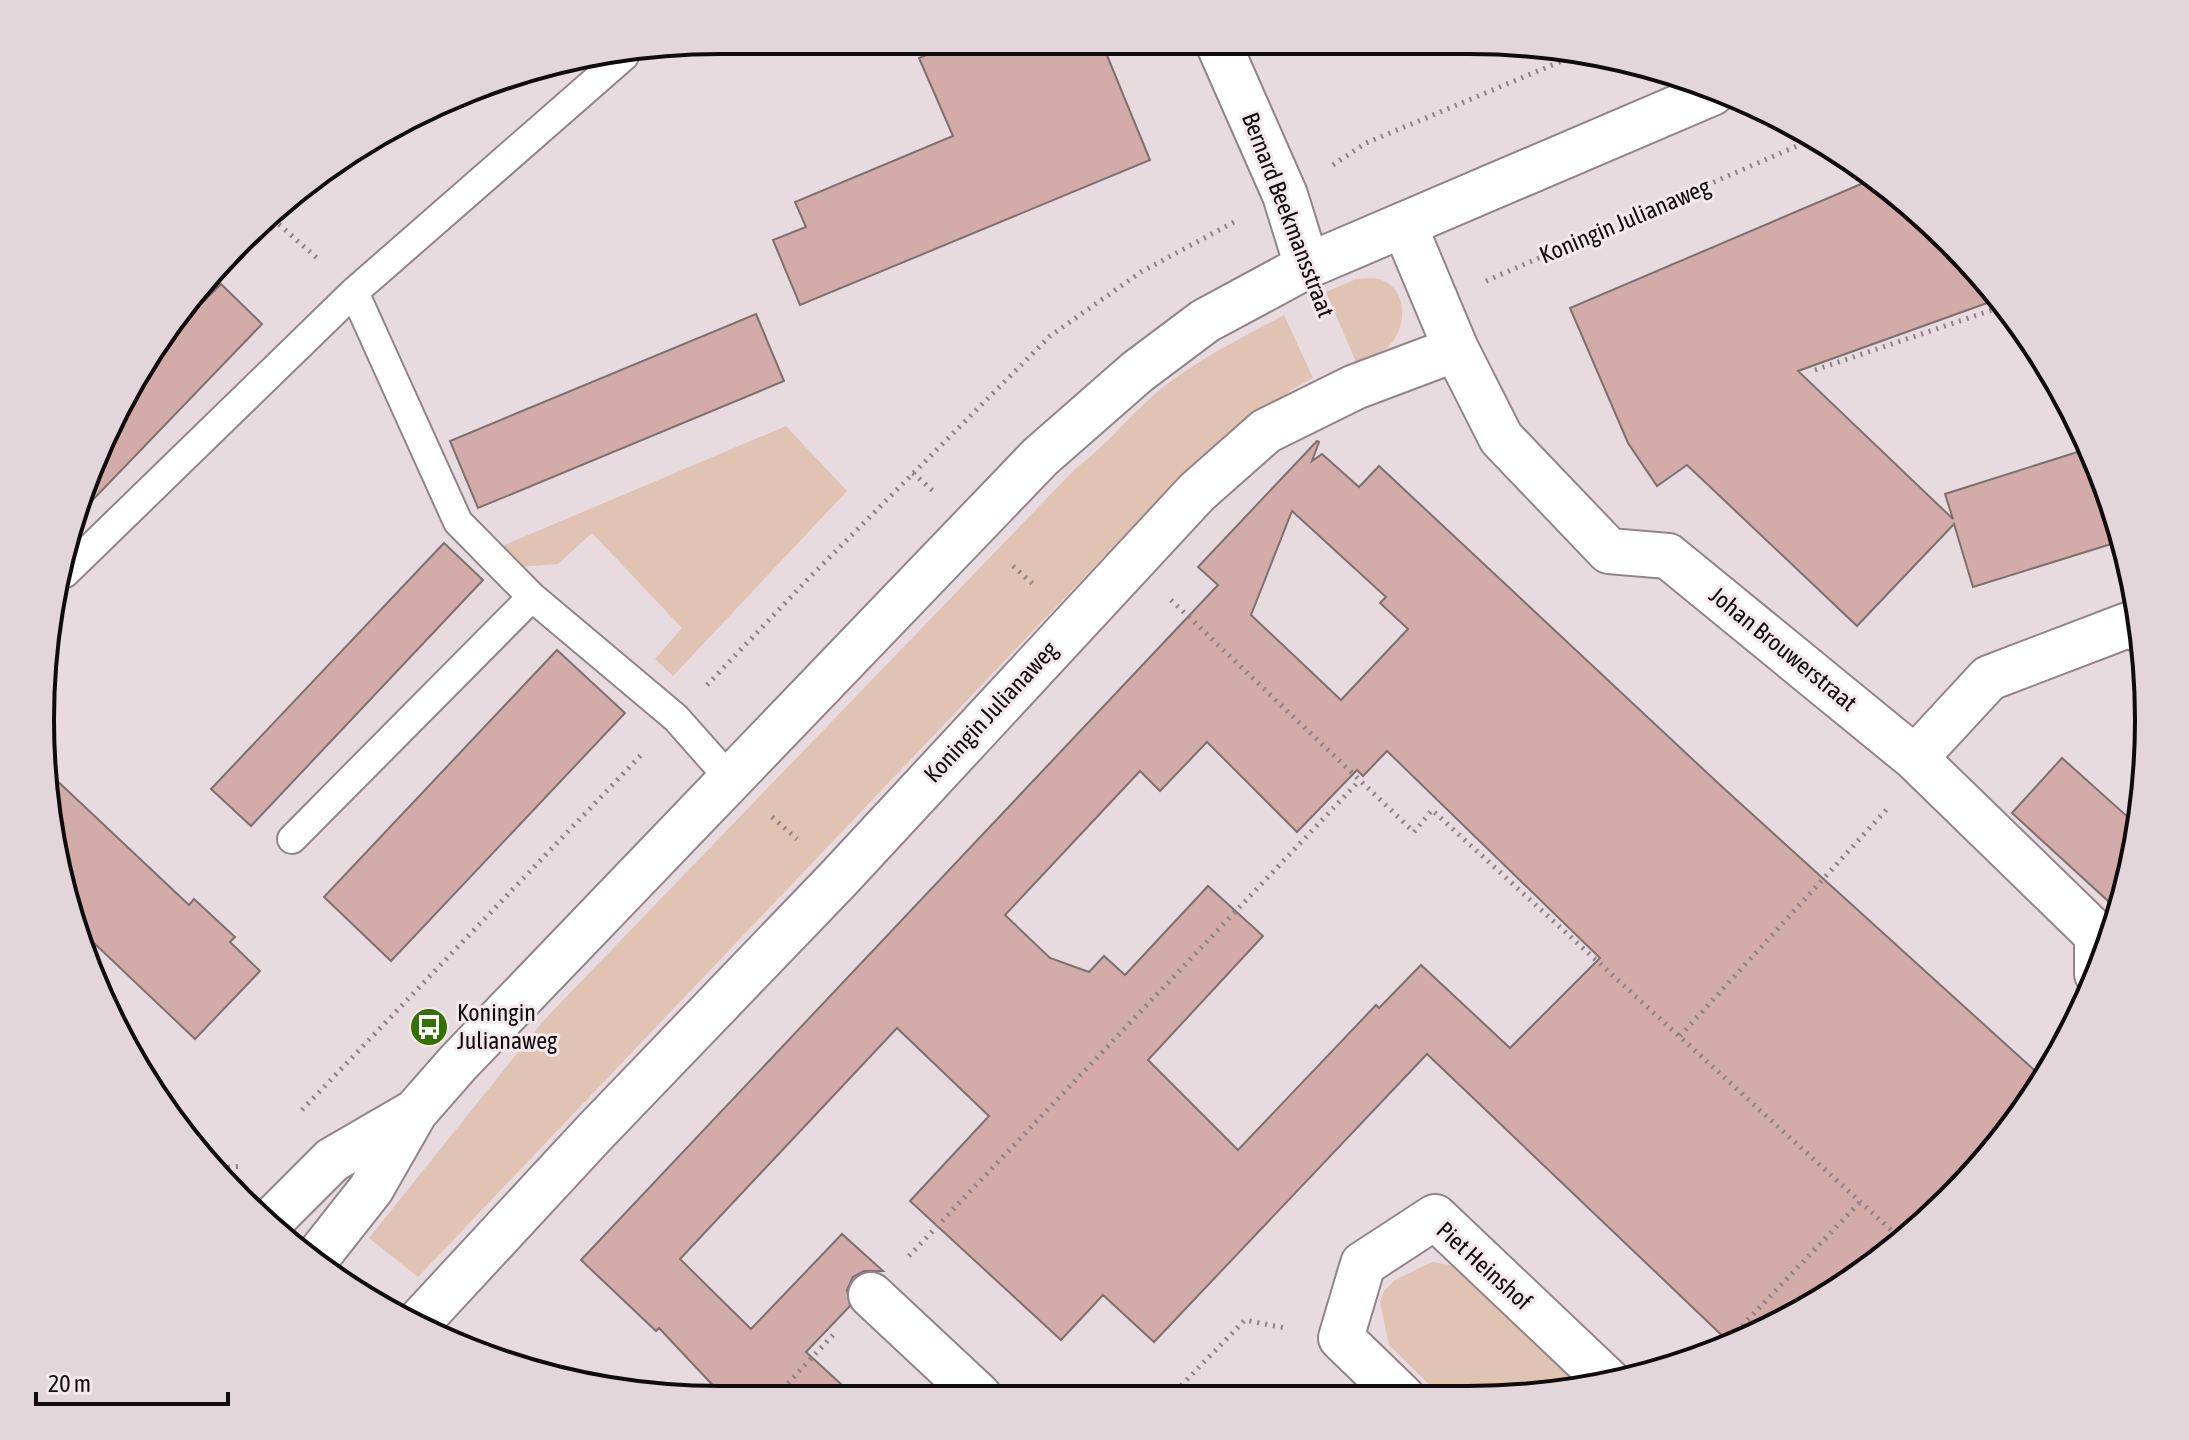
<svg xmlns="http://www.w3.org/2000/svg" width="2189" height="1440" font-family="'Asap Condensed',sans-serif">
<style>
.green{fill:#e0c3b3}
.building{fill:#d3aba8;stroke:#7d7170;stroke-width:2;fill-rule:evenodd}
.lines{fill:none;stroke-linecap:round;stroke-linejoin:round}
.service-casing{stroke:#918589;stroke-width:32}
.pedestrian-casing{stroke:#918589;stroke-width:48}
.minor-casing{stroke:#918589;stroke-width:48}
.tertiary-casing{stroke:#918589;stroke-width:48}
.path{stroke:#8d8387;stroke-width:5;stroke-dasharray:2 6;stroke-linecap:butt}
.service{stroke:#fff;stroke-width:28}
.pedestrian{stroke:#fff;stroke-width:44}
.minor{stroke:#fff;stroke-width:44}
.tertiary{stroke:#fff;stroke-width:44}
.labels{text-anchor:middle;stroke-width:6;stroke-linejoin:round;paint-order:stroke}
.street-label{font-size:24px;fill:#100b0d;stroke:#f5e8ec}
.poi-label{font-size:24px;fill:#100b0d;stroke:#f5e8ec;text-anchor:start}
.rim{fill:none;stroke:#100b0d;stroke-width:4}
</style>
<rect width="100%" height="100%" fill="#e8dbdf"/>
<path class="green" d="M1356 279C1364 279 1375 277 1382 280 1408 291 1407 326 1390 345 1383 353 1366 357 1356 362L1326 292Z
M1284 315 1313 378 1293 389 1192 464 418 1277 369 1238 544 1020 1075 469C1109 444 1133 410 1166 385 1202 357 1244 337 1284 315Z
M786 426 847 491 673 676 655 659 682 628 592 533 558 564 518 567 500 547Z
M1432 1262 1475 1269 1596 1385 1513 1399 1443 1398 1389 1345 1380 1302 1384 1291 1395 1280Z"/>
<path class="building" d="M958 42 1102 43 1150 160 800 305 773 240 806 227 795 202 953 136 919 58Z
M1873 179 1918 209 2001 298 1798 371 1953 519 1945 494 2090 448 2124 540 1973 587 1954 524 1857 626 1687 465 1657 486 1628 443 1570 308Z
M221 284 262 324 87 506 82 502 92 460 161 340H165Z
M756 314 784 381 478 508 450 441Z
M1317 441 1319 442 1312 461 1322 454 1359 487 1379 466 1719 784 2044 1079 1980 1169 1883 1260 1769 1330 1731 1344 1427 1054 1154 1342 1103 1295 1061 1340 910 1201 989 1116 897 1028 680 1259 751 1329 842 1234 883 1271H864L853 1277 847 1290 850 1306 806 1352 853 1395H722L659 1328 656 1331 581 1260 1218 585 1198 567ZM1292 511 1386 597 1380 603 1408 629 1341 700 1251 615ZM1207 742 1297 832 1357 770 1363 776 1387 751 1600 958 1510 1048 1421 965 1379 1008 1376 1005 1238 1150 1148 1060 1263 936 1208 886 1125 975 1104 956 1089 972 1050 958 1005 915 1140 771 1160 791Z
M444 543 483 580 251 826 211 789Z
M557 650 625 713 391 961 324 897Z
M2062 758 2139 827 2119 911 2012 813Z
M51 775 189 905 194 899 235 937 230 942 260 971 195 1039 76 926 63 896Z"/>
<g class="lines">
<g class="service-casing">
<path id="service" d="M354 292 458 522 532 597
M65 573 354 292 624 56
M292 839 532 597 676 718 730 779"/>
</g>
<g class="pedestrian-casing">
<path id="pedestrian" d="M871 1295 979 1396"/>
</g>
<g class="minor-casing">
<path id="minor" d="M1218 43 1285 195 1307 266
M1404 225 1456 349 1501 438 1609 551 1668 556 1915 758 2097 935V974
M1915 758 1989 678 2128 625 2140 630
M418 1329V1323L595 1132 840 877 1197 492 1266 431 1355 387 1456 349
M1403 1398 1341 1338 1363 1264 1435 1217 1610 1383"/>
</g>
<g class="tertiary-casing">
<path id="tertiary" d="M267 1225 332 1160 413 1113
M315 1260 371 1189 415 1112 458 1063 1040 457 1137 372 1205 321 1307 266 1712 93"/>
</g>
<path class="path" d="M896 41 901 54 932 41
M1333 165 1366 143 1581 53
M273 219 318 259
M1486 281 1813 139
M1815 370 2007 305
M913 473 933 491
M1013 566 1035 586
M1171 600 1414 832 1432 810 1903 1241
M707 685 810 577 1050 336 1141 272 1234 222
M772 817 797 839
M1680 1036 1887 809
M302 1110 643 753
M220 1168 243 1166
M909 1256 1360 780
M1720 1349 1860 1202
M777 1395 833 1335
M1170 1397 1245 1320 1285 1328"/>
<use href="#service" class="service"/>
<use href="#pedestrian" class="pedestrian"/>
<use href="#minor" class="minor"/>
<use href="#tertiary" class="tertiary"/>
</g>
<defs>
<g id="bus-disc" transform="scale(2)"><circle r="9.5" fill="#347002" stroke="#f5e8ec"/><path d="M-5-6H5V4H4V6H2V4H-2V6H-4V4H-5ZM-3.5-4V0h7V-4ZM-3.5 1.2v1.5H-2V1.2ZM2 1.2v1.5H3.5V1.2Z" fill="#fff"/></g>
</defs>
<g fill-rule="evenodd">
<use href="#bus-disc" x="429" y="1027"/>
</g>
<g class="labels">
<g class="street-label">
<text transform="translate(1288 215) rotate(69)" y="8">Bernard Beekmansstraat</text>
<text transform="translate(1625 221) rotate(-23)" y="8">Koningin Julianaweg</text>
<text transform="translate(1783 649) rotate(39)" y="8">Johan Brouwerstraat</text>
<text transform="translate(991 712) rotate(-47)" y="8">Koningin Julianaweg</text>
<text transform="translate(1484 1266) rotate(42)" y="8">Piet Heinshof</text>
</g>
<g class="poi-label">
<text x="457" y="1021">Koningin<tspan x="457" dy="28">Julianaweg</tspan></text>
</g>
</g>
<path d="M0 0H2189V1440H0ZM720 54H1469A666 666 0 0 1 2135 720V720A666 666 0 0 1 1469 1386H720A666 666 0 0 1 54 720V720A666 666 0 0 1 720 54Z" fill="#e3d6da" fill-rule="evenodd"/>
<path class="rim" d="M720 54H1469A666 666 0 0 1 2135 720V720A666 666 0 0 1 1469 1386H720A666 666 0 0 1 54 720V720A666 666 0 0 1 720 54Z"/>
<path d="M36 1392v12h192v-12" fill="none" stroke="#100b0d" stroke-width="4"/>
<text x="48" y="1392" font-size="24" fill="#100b0d" stroke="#f5e8ec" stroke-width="6" paint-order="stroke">20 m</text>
</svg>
